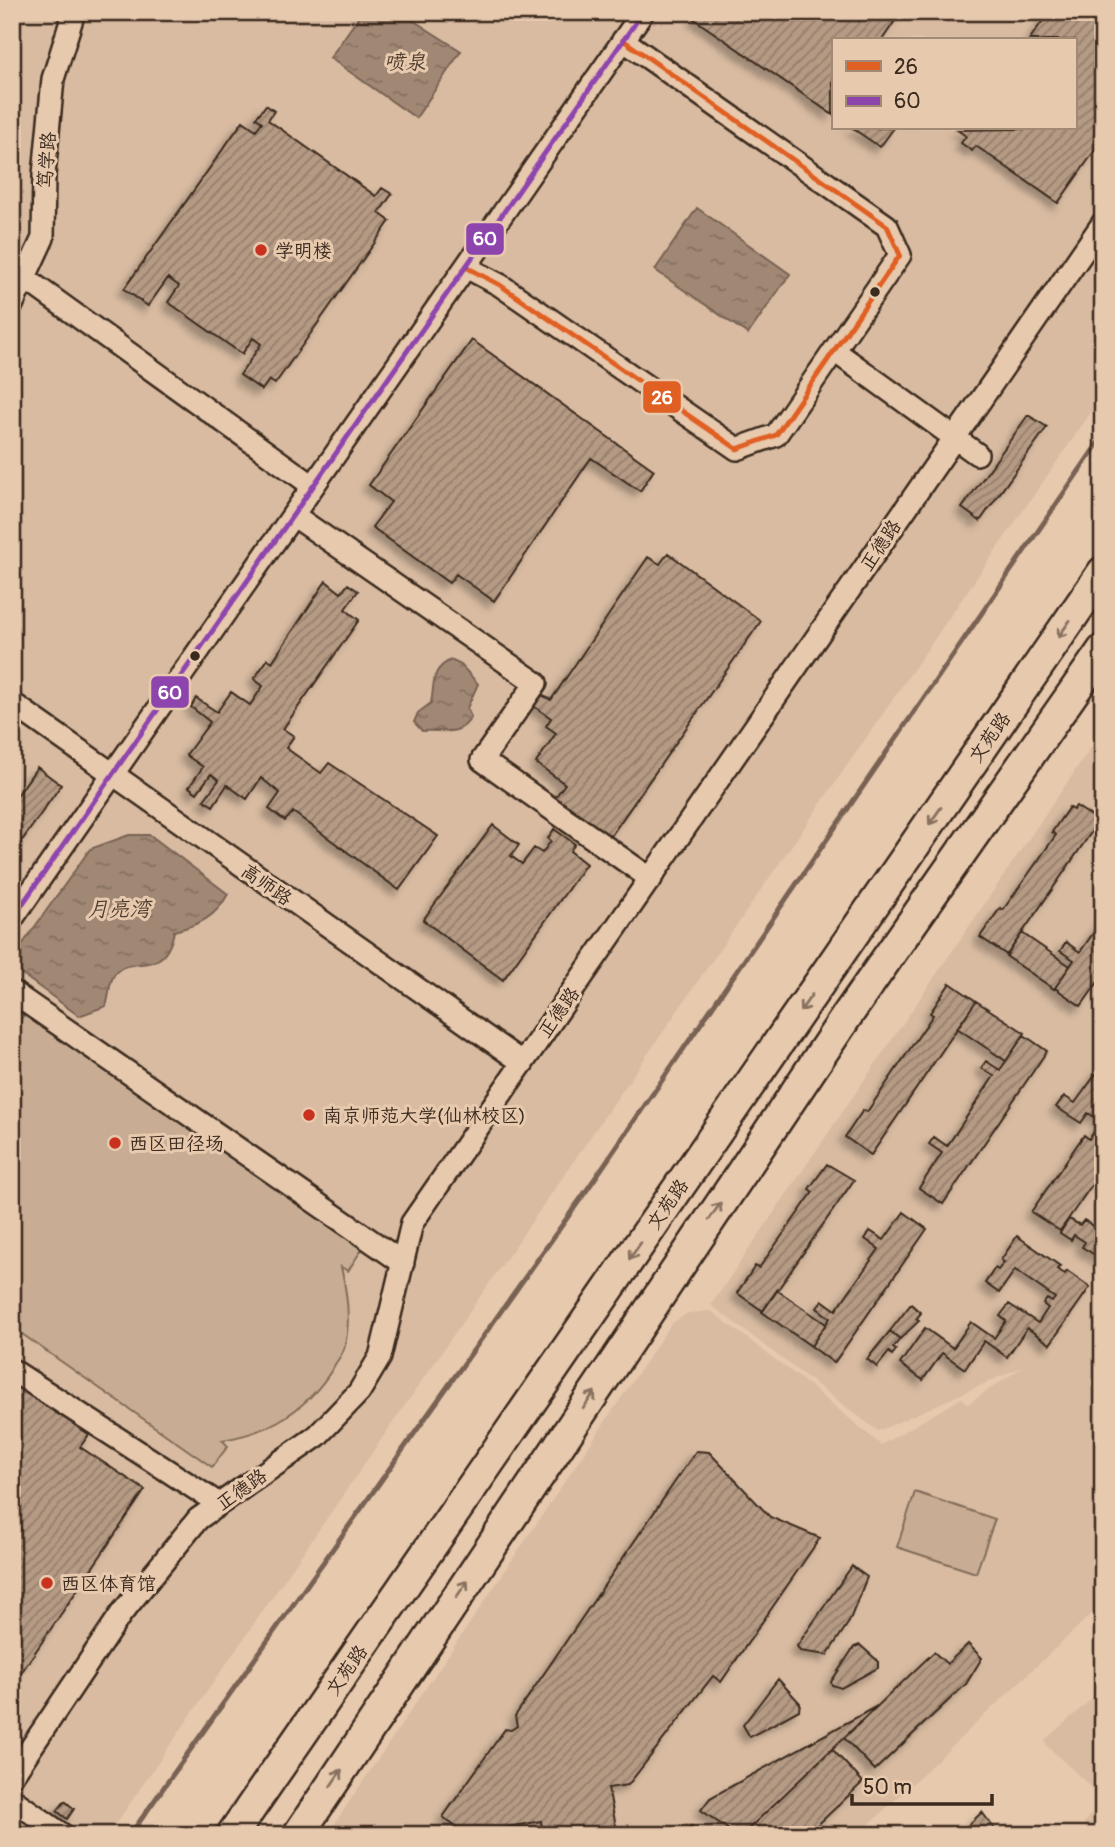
<svg xmlns="http://www.w3.org/2000/svg" width="1115" height="1847" font-family="Pangolin,'LXGW WenKai TC',sans-serif">
<style>
.built{fill:#d8bba1;fill-rule:evenodd}
.garden{fill:#c8ad94;stroke:#826c59;stroke-width:2}
.water{fill:url(#water-ripples);stroke:#786252;stroke-width:2}
.lines{fill:none;stroke-linecap:round;stroke-linejoin:round}
.stream{stroke:#786252;stroke-width:5}
.building{fill:url(#building-hatch);stroke:#3b2a1e;stroke-width:2;filter:url(#shadow)}
.street-casing{stroke:#3b2a1e;stroke-width:26}
.secondary-casing{stroke:#3b2a1e;stroke-width:35}
.street{stroke:#e7c9ae;stroke-width:21}
.secondary{stroke:#e7c9ae;stroke-width:30}
.bus-1-casing{stroke:#e7c9ae;stroke-width:10}
.bus-2-casing{stroke:#e7c9ae;stroke-width:10}
.bus-1{stroke:#e05f22;stroke-width:5}
.bus-2{stroke:#8e44ad;stroke-width:5}
.oneway{stroke:#88725f}
.poi-dot{fill:#c8321e;stroke:#e7c9ae;stroke-width:2.5}
.bus-dot{fill:#3b2a1e;stroke:#e7c9ae;stroke-width:2.5}
.labels{text-anchor:middle;stroke-width:6;stroke-linejoin:round;paint-order:stroke}
.street-label{font-size:19px;fill:#3b2a1e;stroke:#e7c9ae}
.poi-label{font-size:19px;fill:#3b2a1e;stroke:#e7c9ae;text-anchor:start}
.water-label{font-size:21px;font-style:italic;fill:#4f3d2f;stroke:#e7c9ae}
.line-badge{stroke:#e7c9ae;stroke-width:2.5}
.badge-label{font-size:19px;text-anchor:middle;font-weight:bold;fill:#fff}
</style>
<defs>
<pattern id="water-ripples" width="26" height="14" patternUnits="userSpaceOnUse" patternTransform="scale(1.75)"><rect width="26" height="14" fill="#a08874"/><path d="M2 4q2-2 4 0t4 0M15 11q2-2 4 0t4 0" fill="none" stroke="#846f5f"/></pattern>
<pattern id="building-hatch" width="6" height="6" patternUnits="userSpaceOnUse" patternTransform="scale(1.75)"><rect width="6" height="6" fill="#b59a84"/><path d="M-1 1l2-2M0 6l6-6M5 7l2-2" fill="none" stroke="#947e6b"/></pattern>
<filter id="shadow"><feDropShadow dx="-6" dy="6" stdDeviation="3.5" flood-color="#0004"/></filter>
</defs>
<rect width="100%" height="100%" fill="#e7c9ae"/>
<filter id="ink" filterUnits="userSpaceOnUse"><feTurbulence type="fractalNoise" baseFrequency=".0143" numOctaves="2"/><feDisplacementMap in="SourceGraphic" scale="14" xChannelSelector="R" yChannelSelector="G"/><feConvolveMatrix kernelMatrix="1 2 1 2 8 2 1 2 1" color-interpolation-filters="sRGB"/></filter>
<g filter="url(#ink)">
<path class="built" d="M12 12H1103V395L108 1835H12ZM833 40H1075V128H833Z
M1103 730V1603L858 1835H327L671 1324 688 1313 711 1311 809 1385 881 1445 962 1398 968 1404 1024 1366 878 1431 711 1305Z
M1103 1689V1798L1047 1746 1045 1740Z
M1103 1799V1835H1089L1084 1823Z"/>
<path class="garden" d="M28 1009 364 1246 348 1271 341 1267C347 1292 351 1324 344 1349 342 1355 336 1362 333 1368 308 1409 269 1433 222 1440L228 1446 212 1467 12 1327V1040L20 1038 12 1031Z
M915 1492 995 1519 976 1573 897 1547Z"/>
<path class="water" d="M362 12H400L461 51 416 118 330 58Z
M697 208 790 274 748 334 655 270Z
M451 660 461 665 478 684 467 708 471 717C460 738 441 729 422 731L414 722 418 713 431 703C435 683 430 670 451 660Z
M129 835H150L228 894C216 917 199 925 174 931 164 982 129 952 114 975 108 984 110 996 106 1006L79 1016 12 967V959L90 849Z"/>
<g class="lines">
<path class="stream" d="M130 1835 589 1187 1103 436"/>
</g>
<path class="building" d="M699 12H901L882 40H833V115L694 19Z
M1049 12H1103V139L1058 203 976 146 972 151 961 143 966 136 957 130 1075 128V40H1029Z
M266 105 274 111 268 120 376 196 382 188 392 194 379 213 390 221 275 384 269 380 262 390 240 375 261 344 253 338 242 354 168 302 179 286 168 278 148 306 124 289 243 121 256 130 262 122 256 118Z
M852 128H894L880 147Z
M472 340 654 470 640 491 591 458 494 601 456 574 449 583 372 527 391 502 369 485Z
M1028 415 1047 427 980 521 962 508Z
M668 553 761 621 608 840 553 800 565 784 536 763 556 733 546 726 551 718 532 705 540 694 551 700 648 557 660 564Z
M326 581 341 593 348 584 358 591 345 609 359 620 283 729 294 736 286 748 321 773 329 763 438 836 399 890 293 812 285 821 269 809 280 793 261 778 247 799 227 785 213 806 204 800 219 780 211 774 197 793 189 787 203 767 186 755 210 722 191 707 196 698 217 712 231 692 250 705 263 686 254 679 268 659 272 662Z
M37 767 61 785 12 855V792L17 796Z
M1076 806 1099 821 1007 955 980 937 1000 908 1003 910 1056 835 1052 832 1069 807 1073 810Z
M493 825 519 845 511 856 522 864 534 848 542 853 551 841 548 838 554 829 575 844 570 851 586 864 503 980 423 920Z
M1103 919V975L1081 1006 1055 988 1074 960 1060 951 1066 942 1080 952Z
M1022 933 1070 966 1054 989 1006 956Z
M950 983 976 1001 871 1155 845 1137 863 1110 867 1112 933 1015 930 1013Z
M976 1001 1025 1033 1006 1061 957 1028Z
M1024 1035 1047 1051 943 1204 919 1188 942 1153 929 1144 934 1137 947 1146 994 1076 981 1068 986 1061 1000 1070Z
M1103 1064V1179L1098 1176 1060 1231 1031 1212 1084 1135 1089 1139 1101 1121 1088 1113 1081 1123 1056 1107 1064 1096 1075 1103Z
M827 1164 854 1180 763 1311 737 1293 755 1266 759 1268 813 1192 809 1189Z
M904 1212 927 1229 834 1363 811 1346 830 1318 817 1308 822 1300 836 1310 879 1249 865 1239 870 1231 884 1240Z
M1069 1219 1080 1225 1084 1220 1103 1232V1260L1082 1247 1085 1242 1074 1235 1071 1240 1060 1233Z
M1017 1236 1060 1266 1057 1269 1065 1274 1067 1271 1090 1287 1050 1344 1027 1328 1007 1357 984 1341 965 1369 942 1353 923 1380 900 1364 925 1328 953 1348 971 1322 994 1338 1006 1321 1000 1316 1009 1304 1038 1323 1048 1308 1043 1304 1047 1299 1052 1302 1055 1298 1015 1270 999 1293 985 1283 995 1268 998 1270 1004 1262 1001 1260Z
M777 1290 826 1324 811 1346 762 1312Z
M911 1304 921 1313 916 1319 919 1321 900 1339 890 1331Z
M890 1331 900 1339 893 1348 896 1350 892 1355 889 1352 877 1367 867 1359Z
M12 1377 91 1432 80 1447 145 1490 17 1679 12 1676Z
M696 1451 709 1452 770 1517 820 1538 721 1682 713 1676 628 1785 608 1788 618 1835H543L541 1821 467 1835 443 1817 505 1729 511 1730 517 1726 515 1716Z
M852 1566 867 1577 849 1622 827 1655 800 1651 797 1646Z
M968 1644 982 1658 966 1684 875 1770 844 1738 934 1652 947 1664Z
M860 1645 878 1661V1668L841 1688 832 1685 831 1682 854 1647Z
M778 1679 800 1703 799 1710 750 1737 743 1725Z
M877 1706 742 1835H736L701 1810 710 1798Z
M832 1749 863 1782 807 1835H742Z
M65 1801 74 1809 67 1819 57 1811Z
M982 1812 999 1835H958Z
M691 1826 704 1835H685Z"/>
<g class="lines">
<g class="street-casing">
<path id="street" d="M466 267 500 285 737 449 776 435 900 255 887 226 623 40
M12 269 313 486
M12 305 43 238 44 175 53 79 74 12
M836 352 977 454
M293 515 536 683 482 760 651 879
M12 703 523 1063
M12 919 643 12
M12 992 403 1263
M12 1370 219 1504
M12 1776 121 1614 198 1519 317 1436 359 1392 380 1357 412 1223 1103 223
M12 1799 63 1835"/>
</g>
<g class="secondary-casing">
<path id="secondary" d="M232 1835 1103 572
M298 1835 846 1017 1103 650"/>
</g>
<use href="#street" class="street"/>
<use href="#secondary" class="secondary"/>
<g class="bus-1-casing">
<path id="bus-1" d="M466 267 500 285 737 449 776 435 900 255 887 226 623 40"/>
</g>
<g class="bus-2-casing">
<path id="bus-2" d="M12 919 643 12"/>
</g>
<use href="#bus-1" class="bus-1"/>
<use href="#bus-2" class="bus-2"/>
</g>
<defs><path id="oneway-shaft" d="M-6 0H5M1.5-3L5.5 0L1.5 3" fill="none" stroke-width="1.6" stroke-linecap="round" stroke-linejoin="round" transform="scale(1.75)"/></defs>
<g class="oneway">
<use href="#oneway-shaft" transform="translate(1064 629) rotate(125)"/>
<use href="#oneway-shaft" transform="translate(935 816) rotate(125)"/>
<use href="#oneway-shaft" transform="translate(806 1003) rotate(125)"/>
<use href="#oneway-shaft" transform="translate(715 1211) rotate(-56)"/>
<use href="#oneway-shaft" transform="translate(635 1251) rotate(125)"/>
<use href="#oneway-shaft" transform="translate(589 1400) rotate(-56)"/>
<use href="#oneway-shaft" transform="translate(462 1589) rotate(-56)"/>
<use href="#oneway-shaft" transform="translate(336 1778) rotate(-56)"/>
</g>
</g>
<g class="poi-dot">
<circle cx="261" cy="250" r="7"/>
<circle cx="309" cy="1115" r="7"/>
<circle cx="115" cy="1143" r="7"/>
<circle cx="47" cy="1583" r="7"/>
</g>
<g class="bus-dot">
<circle cx="875" cy="292" r="6"/>
<circle cx="195" cy="656" r="6"/>
</g>
<g class="labels">
<g class="street-label">
<text transform="translate(46 160) rotate(-86)" y="7">笃学路</text>
<text transform="translate(880 545) rotate(-56)" y="7">正德路</text>
<text transform="translate(989 737) rotate(-55)" y="7">文苑路</text>
<text transform="translate(267 884) rotate(35)" y="7">高师路</text>
<text transform="translate(558 1012) rotate(-55)" y="7">正德路</text>
<text transform="translate(667 1204) rotate(-55)" y="7">文苑路</text>
<text transform="translate(241 1489) rotate(-35)" y="7">正德路</text>
<text transform="translate(346 1670) rotate(-55)" y="7">文苑路</text>
</g>
<g class="poi-label">
<text x="275" y="257">学明楼</text>
<text x="323" y="1122">南京师范大学(仙林校区)</text>
<text x="129" y="1150">西区田径场</text>
<text x="61" y="1590">西区体育馆</text>
</g>
<g class="water-label">
<text x="405" y="69">喷泉</text>
<text x="119" y="916">月亮湾</text>
</g>
</g>
<g class="line-badge">
<rect x="465" y="222" width="40" height="34" rx="7" fill="#8e44ad"/>
<rect x="642" y="380" width="40" height="34" rx="7" fill="#e05f22"/>
<rect x="150" y="675" width="40" height="34" rx="7" fill="#8e44ad"/>
</g>
<g class="badge-label">
<text x="485" y="245">60</text>
<text x="662" y="404">26</text>
<text x="170" y="699">60</text>
</g>
<rect width="1115" height="1847" fill="none" stroke="#e7c9ae" stroke-width="42"/>
<rect x="21" y="21" width="1073" height="1805" fill="none" stroke="#3b2a1e" stroke-width="2.5" filter="url(#ink)"/>
<rect x="832" y="38" width="245" height="91" fill="#e7c9ae" stroke="#a28974" stroke-width="2"/>
<rect x="846" y="61" width="35" height="10" fill="#e05f22" stroke="#a28974" stroke-width="2"/>
<text x="894" y="74" font-size="21" fill="#3b2a1e">26</text>
<rect x="846" y="96" width="35" height="10" fill="#8e44ad" stroke="#a28974" stroke-width="2"/>
<text x="894" y="108" font-size="21" fill="#3b2a1e">60</text>
<path d="M852 1794v10h140v-10" fill="none" stroke="#3b2a1e" stroke-width="3.5"/>
<text x="863" y="1794" font-size="21" fill="#3b2a1e" stroke="#e7c9ae" stroke-width="5" paint-order="stroke">50 m</text>
</svg>
